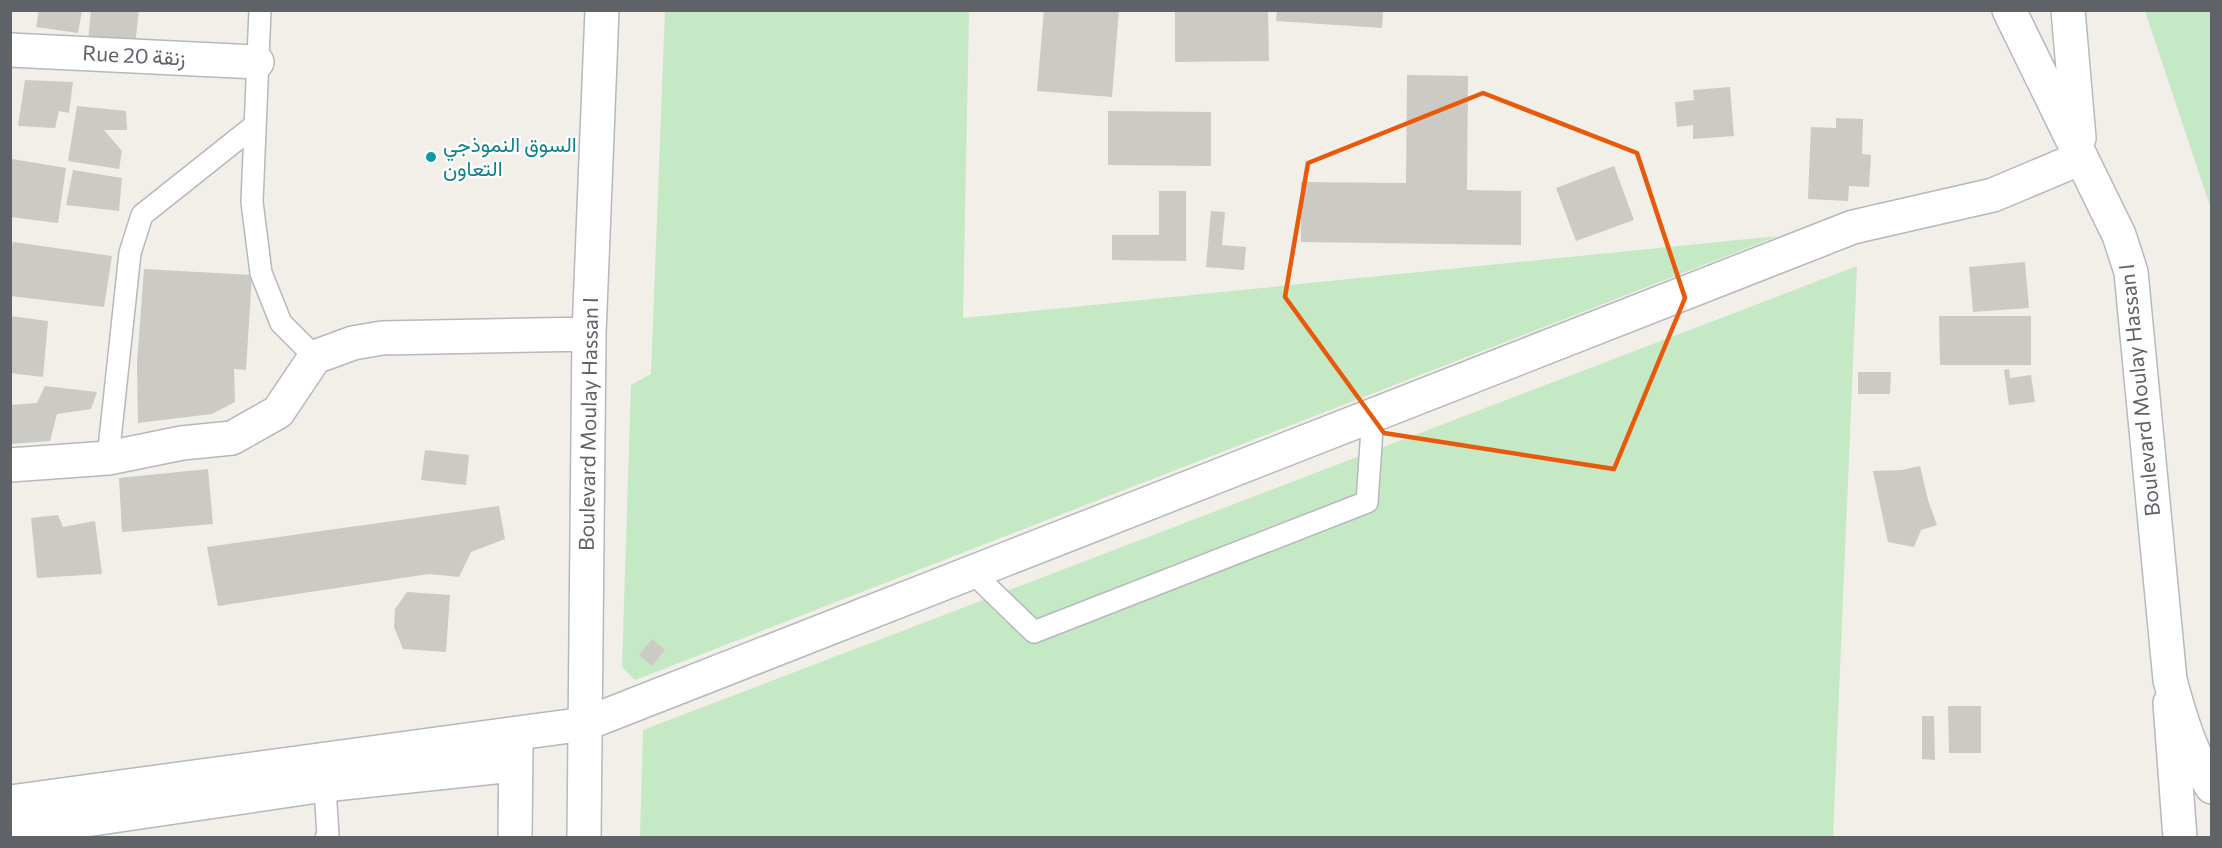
<svg xmlns="http://www.w3.org/2000/svg" width="2222" height="848" font-family="Commissioner,Vazirmatn,sans-serif">
<style>
.green{fill:#c5e8c5}
.building{fill:#cccac5}
.lines{fill:none;stroke-linecap:round;stroke-linejoin:round}
.lane-casing{stroke:#b5b8bc;stroke-width:24}
.street-casing{stroke:#b5b8bc;stroke-width:36}
.secondary-casing{stroke:#b6babf;stroke-width:36}
.lane{stroke:#fff;stroke-width:21}
.street{stroke:#fff;stroke-width:33}
.secondary{stroke:#fff;stroke-width:33}
.marked{fill:none;stroke:#e8590c;stroke-width:4.5;stroke-linejoin:round}
.culture-dot{fill:#0f9aa8;stroke:#fff;stroke-width:2}
.labels{text-anchor:middle;stroke-width:4.5;stroke-linejoin:round;paint-order:stroke}
.street-label{font-size:21px;fill:#5f6368;stroke:#fff}
.culture-label{font-size:21px;fill:#0d838f;stroke:#fff;text-anchor:start}
</style>
<rect width="100%" height="100%" fill="#f1efe8"/>
<path class="green" d="M665 11H969L963 318 1778 236 635 680 622 667 631 385 651 374Z
M2145 11H2211V250L2210 206Z
M1857 266 1833 837 640 838 643 730Z"/>
<path class="building" d="M39 10H82L78 33 36 27Z
M91 10H139L135 45 88 41Z
M1044 10H1119L1112 97 1037 91Z
M1175 10H1268L1269 61 1175 62Z
M1277 10H1383L1382 28 1276 21Z
M1407 75 1468 76 1467 190 1521 191V245L1301 242V182L1406 183Z
M25 80 73 82 69 113 59 111 55 128 18 126Z
M1730 87 1734 136 1693 139V125L1677 127 1675 102 1694 100 1693 90Z
M77 106 126 111 127 130H104L122 151 119 169 68 161Z
M1108 111 1211 112V166L1108 165Z
M1836 118 1863 119 1862 154 1871 155 1869 187 1849 186 1848 201 1808 199 1811 127 1836 128Z
M12 159 66 168 58 223 10 217Z
M1614 166 1634 220 1576 241 1556 188Z
M73 170 122 178 119 211 66 205Z
M1159 191H1186V261L1112 260V235H1159Z
M1211 211 1225 212 1222 245 1246 247 1244 270 1206 267Z
M13 242 112 256 104 307 10 296V253Z
M2025 262 2029 308 1973 312 1969 267Z
M144 269 252 275 246 370 234 369 235 402 212 414 138 423 137 363Z
M10 316 48 321 43 377 10 373Z
M1939 316H2031V365H1940Z
M2009 369 2010 378 2031 375 2035 402 2009 405 2004 370Z
M1858 372H1891L1890 394H1858Z
M45 386 97 392 91 409 57 414 50 441 10 444V405L37 403Z
M425 450 469 455 466 485 421 480Z
M1920 466 1928 500 1937 525 1921 530 1914 547 1888 542 1873 471 1902 470Z
M208 469 213 524 122 532 119 478Z
M499 506 505 539 471 552 459 577 429 574 218 606 207 547Z
M58 515 63 527 95 521 102 574 37 578 31 518Z
M407 592 450 595 446 652 403 649 394 627 395 609Z
M652 639 665 650 652 666 639 655Z
M1948 706H1981V753H1949Z
M1922 716H1934L1935 760 1922 759Z"/>
<g class="lines">
<g class="lane-casing">
<path id="lane" d="M260 10 252 202 261 273 281 323 315 357
M108 458 130 253 142 215 254 126
M972 572 1034 632 1367 502 1373 415
M324 773 328 835 326 838"/>
</g>
<g class="street-casing">
<path id="street" d="M10 50 257 62
M10 465 108 458 182 443 232 438 278 412 315 357 353 343 382 338 589 334
M2170 703 2180 838
M10 802 585 724 1853 227 1993 195 2081 158
M10 831 324 785 515 765
M515 838 516 743
M584 838 589 334 602 10"/>
</g>
<g class="secondary-casing">
<path id="secondary" d="M2009 10 2119 235 2131 272 2170 680C2180 717 2191 754 2212 787
M2068 10 2079 138"/>
</g>
<use href="#lane" class="lane"/>
<use href="#street" class="street"/>
<use href="#secondary" class="secondary"/>
</g>
<path class="marked" d="M1483 93 1637 153 1685 298 1614 469 1384 433 1285 297 1308 163Z"/>
<circle class="culture-dot" cx="431" cy="157" r="6"/>
<g class="labels">
<g class="street-label">
<text transform="translate(134 56) rotate(3)" y="7">Rue 20 زنقة</text>
<text transform="translate(2140 390) rotate(-96)" y="7">Boulevard Moulay Hassan I</text>
<text transform="translate(589 424) rotate(-89)" y="7">Boulevard Moulay Hassan I</text>
</g>
<g class="culture-label">
<text x="443" y="152">السوق النموذجي<tspan x="443" dy="24">التعاون</tspan></text>
</g>
</g>
<rect width="2222" height="848" fill="none" stroke="#5f6368" stroke-width="24"/>
</svg>
